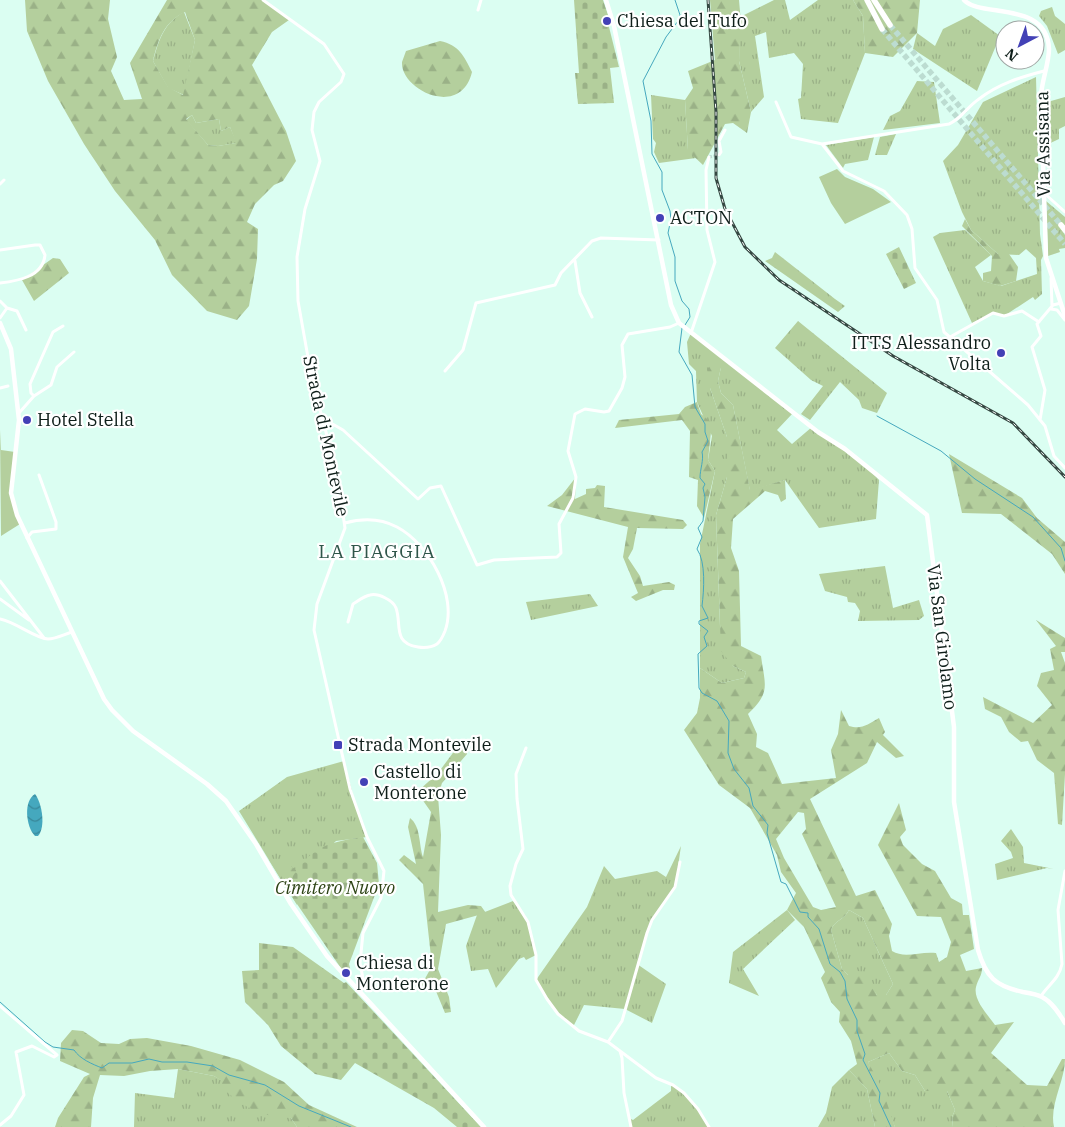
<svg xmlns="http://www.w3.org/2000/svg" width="1065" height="1127" font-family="'IBM Plex Serif',serif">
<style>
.grass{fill:url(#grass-tufts)}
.forest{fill:url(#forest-firs);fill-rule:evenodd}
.cemetery{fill:url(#cemetery-stones)}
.garden{fill:#b4cf9d}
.water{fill:url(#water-waves)}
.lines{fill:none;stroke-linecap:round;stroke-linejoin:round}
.stream{stroke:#45a8be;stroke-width:1}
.street-tunnel{stroke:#bcdcd1;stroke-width:3;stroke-dasharray:3 1.5;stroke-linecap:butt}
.highway-tunnel{stroke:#bcdcd1;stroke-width:5.5;stroke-dasharray:5.5 3;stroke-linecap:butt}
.street{stroke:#fff;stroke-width:3}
.secondary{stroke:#fff;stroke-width:4.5}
.highway{stroke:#fff;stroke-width:5.5}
.rail-casing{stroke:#354842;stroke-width:3}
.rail{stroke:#fff;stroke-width:1;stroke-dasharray:4;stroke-linecap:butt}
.poi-dot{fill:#4341b6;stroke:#fff;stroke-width:2}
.labels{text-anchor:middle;stroke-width:4.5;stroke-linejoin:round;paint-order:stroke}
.poi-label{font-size:18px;fill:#0e1e19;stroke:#fff;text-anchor:start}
.street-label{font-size:18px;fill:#0e1e19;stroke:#fff}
.park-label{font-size:18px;font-style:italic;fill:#2d4315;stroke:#fff}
.neighbourhood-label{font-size:19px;letter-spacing:1px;fill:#2f564a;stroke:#fff}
</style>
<defs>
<pattern id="grass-tufts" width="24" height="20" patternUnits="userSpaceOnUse" patternTransform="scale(1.25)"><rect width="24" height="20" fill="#b4cf9d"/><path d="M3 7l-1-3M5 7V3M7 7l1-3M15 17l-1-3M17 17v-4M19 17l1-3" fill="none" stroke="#9ab187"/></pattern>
<pattern id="forest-firs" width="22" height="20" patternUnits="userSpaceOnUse" patternTransform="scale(1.25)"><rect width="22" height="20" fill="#b4cf9d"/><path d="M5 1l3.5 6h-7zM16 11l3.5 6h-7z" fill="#9ab187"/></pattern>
<pattern id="cemetery-stones" width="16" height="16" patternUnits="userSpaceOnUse" patternTransform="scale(1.25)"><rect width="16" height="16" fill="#b4cf9d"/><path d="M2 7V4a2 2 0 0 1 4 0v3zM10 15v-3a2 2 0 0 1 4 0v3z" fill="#9ab187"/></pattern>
<pattern id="water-waves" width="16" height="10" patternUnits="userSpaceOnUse" patternTransform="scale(1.25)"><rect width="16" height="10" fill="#45a8be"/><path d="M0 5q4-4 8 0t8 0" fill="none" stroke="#38889a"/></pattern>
</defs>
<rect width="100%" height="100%" fill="#dbfef2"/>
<path class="grass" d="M774 0H785L790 20 818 0H853L863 16 865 53 838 123 801 119 798 99 801 98 803 64 794 53 769 58 766 32 755 36 764 97 751 112 739 61 740 17Z
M1052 7 1055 16 1065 24V50L1058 54 1047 26 1039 16 1041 11Z
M184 12 195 40 184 95 168 88 153 61C159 39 164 23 184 12Z
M971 15 1000 36 977 91 913 49 917 33 935 46 943 29Z
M1036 77 1040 234 1043 256 1041 260 1042 294 1035 300 1033 297 1004 316 993 313 972 323 933 237 940 233 965 230 991 255 975 267 983 281 1001 286 1037 274 1036 258 1026 249 1019 255 998 254 971 230 962 212 943 161 958 145 983 102Z
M917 81 934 82 940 123 883 130 890 116 900 111Z
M651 95 685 100 688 150 696 158 659 163 654 152 656 143 653 139Z
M1065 97V126L1059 129V139L1044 146 1042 107 1051 101Z
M192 115 196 123 219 119 221 131 230 127 237 143 218 146 208 145 186 120Z
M896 134 887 155H875L880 137Z
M874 137 868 160 845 164 843 168 826 145Z
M1046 201 1065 217V227H1060L1065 235V248L1059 249 1060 252 1048 256Z
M775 252 835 299 845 306 838 312 765 261 772 258Z
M798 321 887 393 877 413 862 408 859 400 840 382 810 420 801 414 823 386 811 380 775 348Z
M691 333 793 413 777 430 792 444 812 427 869 469 879 480 876 519 819 528 785 480 750 491 733 405 721 393 718 381 721 367 710 388 727 437V477L716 515 720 626 733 666 746 672 744 678 722 683 700 668V544L715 471 708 460 712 436 697 402 696 371 689 364 687 342Z
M885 566 893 608 919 600 924 616 919 620 858 621 860 611 855 603 848 602 847 597 825 591 819 574Z
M590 594 598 606 531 620 526 602Z
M344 761 358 814 367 837 336 841 286 888 239 811 287 777Z
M1011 829 1023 847 1024 863 1054 869 1047 868 997 880 995 864 1013 858 1011 852 1001 841Z
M681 846 675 887 652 920 637 964 666 984 652 1023 625 1009 584 1005 573 1027 558 1014 536 980 587 907 604 866 615 879 657 871 666 877Z
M513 901 525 915 536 955 526 960 524 957 519 959 496 988 488 969 471 971 466 946 477 915Z
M787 910 795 920 743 969 759 996 729 983 733 952Z
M849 910 863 918 893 984 886 995H877L870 985 848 975 842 969 831 930C834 921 845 919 849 910Z
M889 1053 902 1071 915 1075 925 1091H947L955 1110 952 1117 953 1127H895L868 1062Z
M178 1069 214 1076 291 1118 297 1127H134L135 1093 174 1098Z
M849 1070 867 1089 875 1127H818L826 1113 832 1087Z
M671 1084C688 1096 698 1109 709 1127H631L629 1118 633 1120 671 1091Z"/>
<path class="forest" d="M25 0H110L108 19 117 57 111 71 124 100 142 99 130 63 167 0H264L289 20 272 32 252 65 286 131 296 161 283 181 274 185 255 204 247 222 258 229 257 259 249 306 237 320 207 311 172 275 155 240 115 191 84 144 48 81 27 31ZM185 12 195 40 183 95 168 87 153 61C158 40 164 22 185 12ZM192 115 196 123 219 119 221 131 230 127 236 143 218 146 208 145 186 119Z
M710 0H739L741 23 739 61 751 112 747 133 733 123 725 124 703 165 688 151 685 100 693 88 688 71 715 60Z
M853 0H920L917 33 893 57 865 53 863 16Z
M440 41C459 45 464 56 472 72 461 119 400 90 402 62 403 59 405 54 406 51Z
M965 219 971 230 998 254H1009L1018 267 1016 281 1000 286 983 281V273L991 271 992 256 962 226Z
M53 258 60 259 69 273 34 301 22 280Z
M712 364 721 367 718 381 721 393 733 405 750 490 785 480 786 499 781 502 778 495 765 491 733 519 731 548 739 571 741 646 761 656C765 686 771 692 748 714L757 734 756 747 768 753 782 784 836 778 831 750 838 734 841 710 849 726C862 730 868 724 879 718L885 732 883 735 904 756 896 758 877 742 867 763 810 799 856 896 875 890 892 924 889 936 892 951C905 959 920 951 936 953L939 962 947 957 951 942 941 917 917 916 878 845 899 803 906 830 900 837 903 845 922 864 935 871 951 898 962 904 963 915H969L974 949 960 955 966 971 982 968C982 976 978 979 976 987 973 1000 988 1015 995 1025L1014 1022 991 1053 1027 1085 1047 1086 1062 1059H1065C1065 1081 1049 1105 1054 1127H953L952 1117 955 1110 947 1091H925L915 1075 902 1071 889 1053 868 1062 882 1088 895 1127H875L867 1089 849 1070 857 1064 851 1041 839 1022 840 1012 831 1002 821 978 825 972 804 927 787 910 796 893 781 872 777 855 750 808 719 785 684 730 697 713 700 698V668L722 683 744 678 746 672 733 666 721 651 716 515 727 477V437L710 388 707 369ZM798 812 804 813 806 829 802 834 836 907 821 910 813 907 784 858 776 839ZM849 910 863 918 893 984 886 995H877L866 975 858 971 848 975 842 969 831 930C834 921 845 919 849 910Z
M697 402 701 414 712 423 708 460 715 471 704 518 697 506 698 480 689 477 690 431 682 420 615 428 619 420 679 414 685 407Z
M949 454 1022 498 1037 518 1065 542V574L1052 554 1001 514 962 513Z
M576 477 575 499 586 494V489L595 488 597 485 605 486 604 507 683 520 687 525 683 529 637 528 633 549 628 558 640 576 643 586 669 582 675 585 674 590H663L636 601 631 597 638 593 623 557 628 527 547 506 562 495Z
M1036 620 1065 638V652H1061L1065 663V774L1062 825 1058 824 1054 773 1037 760 1028 741 1021 742 1009 732 1001 717 985 709 983 697 1033 723 1052 705 1037 686 1041 673 1054 670 1050 649 1056 646Z
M461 742 466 744 467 754 442 783 438 796 441 835 438 912 468 905 481 906 486 913 446 924 438 969 449 997 451 1012 445 1013 433 984 423 987 422 984 432 966 423 884 399 860 404 855 416 864 408 827 410 818C421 826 419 846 423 857L431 812 417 792 438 773Z
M269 860 286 862 296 870 295 878 297 905Z
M72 1030 83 1031 101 1043 119 1044 130 1039 147 1038 191 1046 240 1060 284 1082 309 1105 357 1127H297L291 1118C258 1116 247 1109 222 1088V1081L214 1076 178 1069 150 1071 124 1076 100 1075 93 1098 91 1127H55L58 1118 84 1077 90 1074 60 1061 61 1043Z"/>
<path class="cemetery" d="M574 0H603L609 18 602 19 603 24 608 23 619 67 610 68 614 103 578 104 575 73H579Z
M899 247 916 283 904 289 886 254Z
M363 837 377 863 379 884 349 964 351 973 347 977 286 888C307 850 321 843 363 837Z
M259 943 293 947 344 983 346 982 481 1127H457L434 1108 355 1063 341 1080 315 1074 281 1046 268 1025 245 1002 242 971 259 970Z"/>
<path class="garden" d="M837 169 845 177 873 189 891 202 845 224 831 203 819 177Z
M0 430 1 450 15 452 11 493 20 524 1 536Z"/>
<path class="water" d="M35 794C42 803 46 827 38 836H35C26 827 23 801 35 794Z"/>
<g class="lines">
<path class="stream" d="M675 0 680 15 678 21 666 37 643 81 651 121 652 154 662 172V190L670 211 671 219 668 233 675 257V281L682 301 689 309 690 317 685 325
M682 328 679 352 692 375 695 407 705 424V432L708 441 702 452C704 460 700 469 700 478L705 484 703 488 705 497 703 521 698 528 702 537 697 549C706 562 704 590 702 606L708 618 699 621V624L708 631 704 637 707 646 698 654 699 688 702 693 717 701 729 721 728 753 734 769 749 788 753 806 768 825 767 833 781 882 786 884 800 912 808 913V917L819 929 830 964 840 972 845 981 847 999 857 1020V1031L865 1054 863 1060 880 1093 879 1101 891 1127
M877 416 941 451 975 479 1033 517 1061 548 1065 561
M0 1002 45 1042 53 1047 74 1050C80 1059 92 1064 102 1068L109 1063H132L149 1059 162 1062H187L213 1066 229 1075 265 1085 299 1106 351 1127"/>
<path class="street-tunnel" d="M709 157 719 155"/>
<path class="highway-tunnel" d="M890 25 1061 225
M882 29 1065 244"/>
<path class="street" d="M263 0 324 44 344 74 341 82 319 102 314 112 312 130 320 161 305 209 297 257 298 301 312 380 337 473 345 528 317 604 314 630 350 789 367 837 384 871 381 898 363 933 360 963 364 984 359 992
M478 10 481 0
M776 102 791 137 822 144 843 171 884 191 907 215 912 229 915 268 937 300 944 332 1028 405 1045 426 1054 456 1065 468
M822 144 949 124C961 119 968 106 979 99 998 84 1021 77 1044 71
M719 155 721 152 719 141 725 130
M0 184 4 180
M1044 193 1065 212
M0 250 35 245H40L45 255C43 277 17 281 0 283
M575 261 580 293 592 317
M1051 278 1052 306
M0 301 7 308 0 318
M7 308 17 311 26 330
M1051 309 1057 310 1065 320
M691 333 715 262 707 230 706 170 709 157
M950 337 993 313 1004 316 1022 311 1039 322
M445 371 463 350 476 303 555 285 561 273 592 241 601 238 659 240
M0 388 8 386
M34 396 51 385 57 367 74 352
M19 413 34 396 31 393 30 384 53 332 63 326
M1040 420 1045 390 1032 347 1041 336 1037 324 1053 305 1061 303
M324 423 329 422 343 430 418 499 430 488 441 486 477 565 494 560 557 557 561 553 559 524 573 498 576 477 568 451 575 414 585 409 604 412 609 411 622 388 625 377 622 345 628 334 670 327 679 323
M345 523C363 518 380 518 397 527 429 544 458 596 445 631 443 636 441 641 437 644 432 647 424 648 418 647 392 643 402 624 396 608 393 600 378 593 370 595 364 596 358 601 353 604L348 622
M27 538 32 532 56 529V522L39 475
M0 581 44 638
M0 599 29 620
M0 619C16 622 36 639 48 639 56 639 65 634 72 632
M526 748 516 774 517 799 523 849 516 864 510 886 511 895 528 922 536 955V980L547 999 558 1014 579 1031 608 1042
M680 862 675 887 652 920 647 933 622 1021 608 1042 656 1078 673 1085 684 1093 698 1109 709 1127
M1041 996C1049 984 1059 979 1062 964L1058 910 1065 871
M0 1006 57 1055
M620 1051 622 1058 624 1093 631 1127
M0 1125 11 1116 24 1095 16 1052 32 1046 54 1057 57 1055"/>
<path class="secondary" d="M606 0 614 26 671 305 679 323 818 432 845 449 927 515 954 727V802L978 950C986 977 995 986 1023 992 1029 993 1036 994 1042 997 1052 1002 1059 1013 1065 1023
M964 0C980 18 1047 0 1049 49 1049 63 1042 80 1041 95L1046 258 1065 316
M0 323 11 349 19 420 11 493 17 515 104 699 112 710 133 731 207 784 226 801 256 844 291 904 327 956 484 1127"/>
<path class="highway" d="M867 0 882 29
M874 0 890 25
M1061 225 1065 230"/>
<g class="rail-casing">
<path id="rail" d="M708 0 716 112V178L725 209 745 247 779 280 893 356 1013 423 1065 477"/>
</g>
<use href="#rail" class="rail"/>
</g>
<g class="poi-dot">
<circle cx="607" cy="21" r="5"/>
<circle cx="660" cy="218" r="5"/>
<circle cx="1001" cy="353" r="5"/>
<circle cx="27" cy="420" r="5"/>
<rect x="333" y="740" width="10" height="10" rx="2.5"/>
<circle cx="364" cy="782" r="5"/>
<circle cx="346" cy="973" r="5"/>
</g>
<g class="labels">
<g class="poi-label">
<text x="617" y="27">Chiesa del Tufo</text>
<text x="670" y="224">ACTON</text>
<text x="991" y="349" text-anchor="end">ITTS Alessandro<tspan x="991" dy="21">Volta</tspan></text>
<text x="37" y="426">Hotel Stella</text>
<text x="348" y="751">Strada Montevile</text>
<text x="374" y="778">Castello di<tspan x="374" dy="21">Monterone</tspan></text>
<text x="356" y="969">Chiesa di<tspan x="356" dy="21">Monterone</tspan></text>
</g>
<g class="street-label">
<text transform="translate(1043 144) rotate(-91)" y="6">Via Assisana</text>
<text transform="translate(326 436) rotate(78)" y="6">Strada di Montevile</text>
<text transform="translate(942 637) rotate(83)" y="6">Via San Girolamo</text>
</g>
<g class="park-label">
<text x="335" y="894">Cimitero Nuovo</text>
</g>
<g class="neighbourhood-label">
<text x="377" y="558">LA PIAGGIA</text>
</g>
</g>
<g transform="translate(1020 45) rotate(221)"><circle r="24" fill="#ffffff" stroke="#9fa5a3"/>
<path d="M0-4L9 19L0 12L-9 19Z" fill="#4341b6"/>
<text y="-8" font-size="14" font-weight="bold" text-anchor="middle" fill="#0e1e19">N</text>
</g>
</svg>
